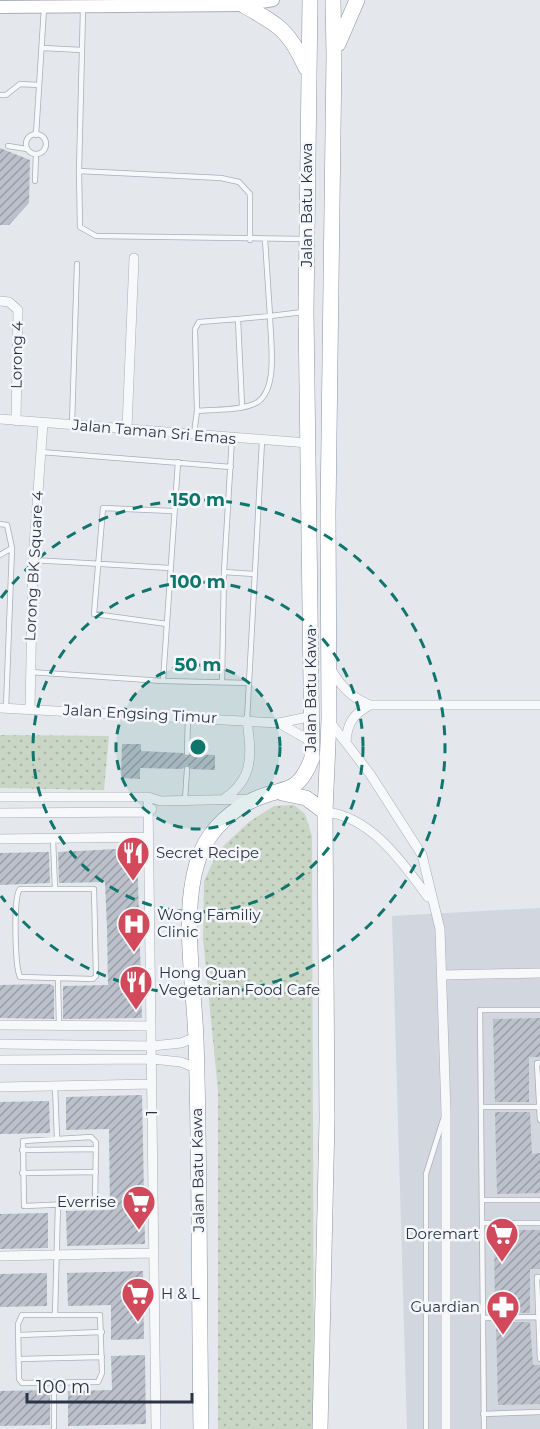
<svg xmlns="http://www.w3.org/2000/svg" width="540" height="1429" font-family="Montserrat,sans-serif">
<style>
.built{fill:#d2d6de}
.park{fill:url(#park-dots)}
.building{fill:url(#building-hatch)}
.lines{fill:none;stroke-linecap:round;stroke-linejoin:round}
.service-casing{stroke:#a9aeb7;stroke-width:6}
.minor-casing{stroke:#a9aeb7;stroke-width:10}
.secondary-casing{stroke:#a9aeb7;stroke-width:14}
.trunk-casing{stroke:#8b94a3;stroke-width:16}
.service{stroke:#f7f8fa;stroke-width:4.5}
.minor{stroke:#f7f8fa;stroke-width:9}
.secondary{stroke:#fff;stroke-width:12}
.trunk{stroke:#fff;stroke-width:15}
.ring{fill:none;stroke:#0f766e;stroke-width:3;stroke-dasharray:10 8}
.labels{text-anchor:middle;stroke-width:5;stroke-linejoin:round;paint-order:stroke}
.street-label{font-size:15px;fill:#2b3445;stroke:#f4f6f9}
.poi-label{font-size:15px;fill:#2b3445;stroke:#f4f6f9;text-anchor:start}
.centre{fill:#0f766e;stroke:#f4f6f9;stroke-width:3}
.ring-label{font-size:18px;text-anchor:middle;font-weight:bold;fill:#0f766e;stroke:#f4f6f9;stroke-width:5;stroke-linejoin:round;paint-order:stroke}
</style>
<defs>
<pattern id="park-dots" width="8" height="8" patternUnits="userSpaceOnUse" patternTransform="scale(1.5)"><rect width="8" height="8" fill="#c9d6c5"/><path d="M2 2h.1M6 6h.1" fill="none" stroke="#adb8ab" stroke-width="1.8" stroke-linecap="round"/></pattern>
<pattern id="building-hatch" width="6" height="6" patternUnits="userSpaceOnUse" patternTransform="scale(1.5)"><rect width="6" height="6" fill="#bbc0ca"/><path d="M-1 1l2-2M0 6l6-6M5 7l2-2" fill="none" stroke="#989da6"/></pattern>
</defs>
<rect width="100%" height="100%" fill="#e4e7ec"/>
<path class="built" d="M540 908V1429H407L392 916Z"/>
<path class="park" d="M0 735 109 736 104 790 0 788Z
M294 805 305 814 312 836 314 1429H218V1091L203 939 204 881 218 851 249 822 274 806Z"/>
<path class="building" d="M0 148 30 160 29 203 9 225H0Z
M122 744H141V751L183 753 186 757 191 754 215 755V770L191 769 187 765 182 769 140 768V779L121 778Z
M137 848 142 1018 63 1019V986L108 985 107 928 105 882 59 883 58 852Z
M49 852 50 883 0 885V853Z
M49 984 54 986V1019L0 1018V985Z
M540 1018V1057H529V1102H495L493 1019Z
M142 1095 145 1244 67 1246 66 1211 110 1210 109 1129 66 1130V1097Z
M49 1101 50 1133 0 1134V1102Z
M495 1112H530L532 1154 540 1153V1193L497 1194Z
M48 1213V1248L0 1249V1214Z
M494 1230H540V1269H530V1313L495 1312Z
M143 1271 144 1339 111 1340V1305L68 1306 67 1273Z
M47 1273V1306L0 1307V1274Z
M496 1322H530L533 1365H540V1404L498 1405Z
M145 1355 146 1424 68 1426V1391L112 1390 111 1356Z
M50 1390V1425L0 1426V1391Z"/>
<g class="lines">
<g class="service-casing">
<path id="service" d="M43 48 82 50
M0 95H6L20 84 39 85
M26 144a10 10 0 1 1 20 0a10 10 0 1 1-20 0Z
M36 135 44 8
M8 146 27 149
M79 171 83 9
M35 181 36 154
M265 239 270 316 303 312
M250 240V194L239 182 221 178 79 171 80 227 96 236 305 239
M197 411C214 409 238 411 254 404 280 393 270 340 270 316L238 319 242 406
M72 424 77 264
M194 434 197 411 195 329 199 322 238 319
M41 452 231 467
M0 524 7 525 12 548 6 708
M0 555 12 548
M33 560 170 568
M224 572 254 574
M167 624 94 614 103 508 173 511
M30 672 163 681 249 683
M163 681 178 462
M222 682 224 572 232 438
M247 720 262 441
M187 753 188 717
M185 800 187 769
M53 839 55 889
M20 889H94L96 976 93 979 20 977C15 966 13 895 20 889Z
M58 980 59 1025
M540 1063H537L540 1120
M55 1086 57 1138
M481 1107H539
M91 1137 96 1142 95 1203 24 1206 23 1141Z
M22 1150 96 1149
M22 1173 96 1172
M483 1200H540
M483 1223H540
M540 1277H537L540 1359
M22 1315H100L102 1373 98 1382 22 1383 19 1379 18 1324Z
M55 1315 58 1205
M483 1318 538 1317
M19 1335 102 1332
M19 1359 102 1357
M54 1383V1429
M483 1414 540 1412
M426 1429V1174L443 1120
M484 1429 480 1010H540"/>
</g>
<g class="minor-casing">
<path id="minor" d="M0 301 9 302 18 310 16 421
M0 419 308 443
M127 428 134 258
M330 668C341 686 350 697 370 705H540
M0 708 279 723 313 716
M30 708 33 560 43 423
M330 722 370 774 422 855 440 929 446 1112V1429
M279 723 312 742
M346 742C347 724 353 714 370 705
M0 797H148L161 801 252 799
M148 797 156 1429
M225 798C255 778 251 752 247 720
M325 812C371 816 403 863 428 897
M0 813 149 812 152 809
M0 839 149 837
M443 975 540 973
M0 1025 151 1026
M0 1044 152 1046 181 1043 196 1037
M0 1060 152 1059 181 1062 196 1068
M0 1087 152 1084
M0 1256 153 1253"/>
</g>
<g class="secondary-casing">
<path id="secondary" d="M0 7 243 5 273 0"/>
</g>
<g class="trunk-casing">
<path id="trunk" d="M243 5C279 25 289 30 306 68
M338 44 357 0
M282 793 306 798 325 812
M201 1429C199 1299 200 1169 196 1039 194 983 179 901 202 850 211 829 233 809 253 800 283 785 297 798 312 758L306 311 310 0
M320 1429 327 1120 325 812 329 720 328 513 334 55 333 0"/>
</g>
<use href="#service" class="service"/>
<use href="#minor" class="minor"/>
<use href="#secondary" class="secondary"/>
<use href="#trunk" class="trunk"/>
</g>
<circle cx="198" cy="747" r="82" fill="#0f766e" fill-opacity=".12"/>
<g class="ring">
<circle cx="198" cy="747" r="82"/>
<circle cx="198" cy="747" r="165"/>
<path d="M1 598A247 247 0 1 1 1 896"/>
</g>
<defs>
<g id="restaurant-pin" transform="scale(1.725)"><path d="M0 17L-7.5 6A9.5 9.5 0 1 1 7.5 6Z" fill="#d1495b" stroke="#f4f6f9"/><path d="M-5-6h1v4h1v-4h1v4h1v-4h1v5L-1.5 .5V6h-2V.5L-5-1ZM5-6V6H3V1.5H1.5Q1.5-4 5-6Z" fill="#fff"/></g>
<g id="hospital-pin" transform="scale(1.725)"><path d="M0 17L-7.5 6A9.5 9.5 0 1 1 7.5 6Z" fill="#d1495b" stroke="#f4f6f9"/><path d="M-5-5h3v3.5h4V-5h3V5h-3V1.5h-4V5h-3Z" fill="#fff"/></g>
<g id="supermarket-pin" transform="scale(1.725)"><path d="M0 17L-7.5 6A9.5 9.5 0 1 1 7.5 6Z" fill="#d1495b" stroke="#f4f6f9"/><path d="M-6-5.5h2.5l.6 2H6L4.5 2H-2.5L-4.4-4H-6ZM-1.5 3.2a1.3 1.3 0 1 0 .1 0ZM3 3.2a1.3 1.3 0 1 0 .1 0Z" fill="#fff"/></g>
<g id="pharmacy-pin" transform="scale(1.725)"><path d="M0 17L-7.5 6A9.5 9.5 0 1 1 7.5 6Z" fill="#d1495b" stroke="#f4f6f9"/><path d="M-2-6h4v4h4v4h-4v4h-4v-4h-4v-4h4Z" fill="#fff"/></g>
</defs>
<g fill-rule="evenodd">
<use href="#restaurant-pin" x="133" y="853"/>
<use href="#hospital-pin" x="134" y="924"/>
<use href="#restaurant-pin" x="136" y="982"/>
<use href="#supermarket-pin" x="139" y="1202"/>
<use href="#supermarket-pin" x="502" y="1234"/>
<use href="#supermarket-pin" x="138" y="1294"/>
<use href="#pharmacy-pin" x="503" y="1307"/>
</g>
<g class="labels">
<g class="street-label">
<text transform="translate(307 205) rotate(-90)" y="5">Jalan Batu Kawa</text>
<text transform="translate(17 355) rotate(-89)" y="5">Lorong 4</text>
<text transform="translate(154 432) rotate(5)" y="5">Jalan Taman Sri Emas</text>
<text transform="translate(34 566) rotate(-87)" y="5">Lorong BK Square 4</text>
<text transform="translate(311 690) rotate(-90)" y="5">Jalan Batu Kawa</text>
<text transform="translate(140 714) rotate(3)" y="5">Jalan Engsing Timur</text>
<text transform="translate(152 1113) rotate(-90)" y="5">1</text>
<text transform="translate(198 1170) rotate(-91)" y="5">Jalan Batu Kawa</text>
</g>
<g class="poi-label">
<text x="156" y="858">Secret Recipe</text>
<text x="157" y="920">Wong Familiy<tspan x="157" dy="17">Clinic</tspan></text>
<text x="159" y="978">Hong Quan<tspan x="159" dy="17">Vegetarian Food Cafe</tspan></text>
<text x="116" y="1207" text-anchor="end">Everrise</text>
<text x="479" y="1239" text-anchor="end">Doremart</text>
<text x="161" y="1299">H &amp; L</text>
<text x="480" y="1312" text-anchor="end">Guardian</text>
</g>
</g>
<circle cx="198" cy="747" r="9" class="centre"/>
<g class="ring-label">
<text x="198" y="506">150 m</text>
<text x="198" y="588">100 m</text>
<text x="198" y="671">50 m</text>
</g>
<path d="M27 1393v9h165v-9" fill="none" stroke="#2b3445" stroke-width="3"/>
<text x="36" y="1393" font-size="18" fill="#2b3445" stroke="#f4f6f9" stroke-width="4.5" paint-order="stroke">100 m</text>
</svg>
